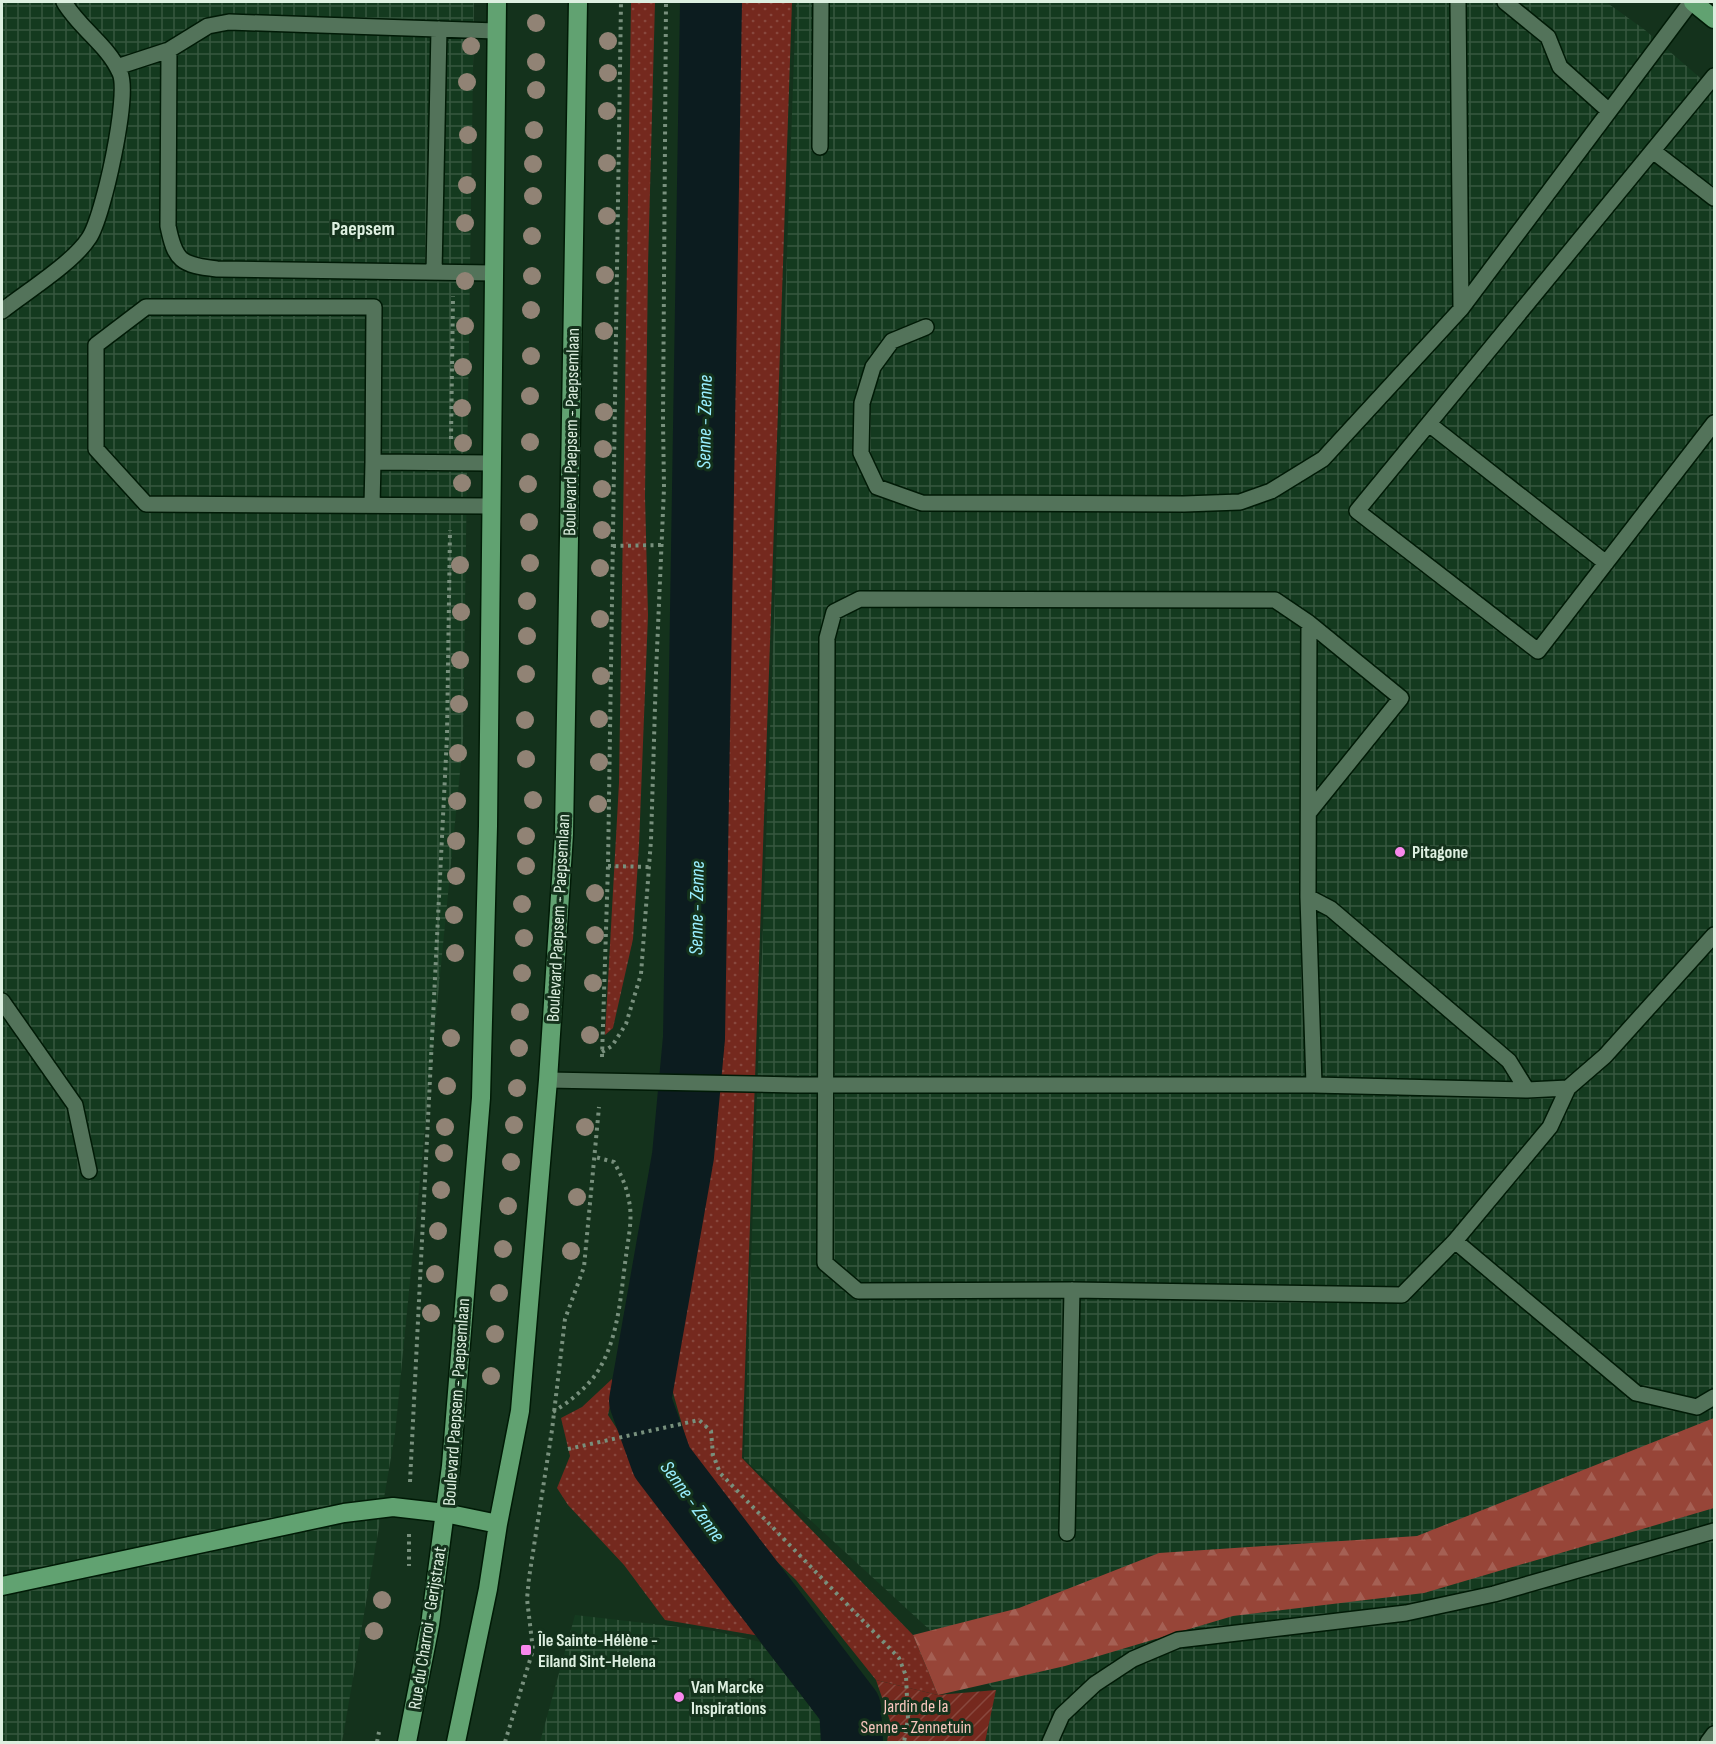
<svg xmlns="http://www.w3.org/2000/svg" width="1716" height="1744" font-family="'Sofia Sans Condensed',sans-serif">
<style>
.industrial{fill:url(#industrial-grid)}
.grass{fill:url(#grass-dots)}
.forest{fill:url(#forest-firs)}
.garden{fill:url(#garden-furrows)}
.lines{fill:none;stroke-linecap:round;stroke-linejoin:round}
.river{stroke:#0c1c1f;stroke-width:62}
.lane-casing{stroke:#001a06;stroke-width:18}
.primary-casing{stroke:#001a06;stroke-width:21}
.path{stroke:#78907d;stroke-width:4;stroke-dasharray:3 4.5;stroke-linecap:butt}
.lane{stroke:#53735a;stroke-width:15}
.primary{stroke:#61a271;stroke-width:18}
.tree{fill:#918375}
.poi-dot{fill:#f788ec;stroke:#14321c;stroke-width:2}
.labels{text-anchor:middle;stroke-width:6;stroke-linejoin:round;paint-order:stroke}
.street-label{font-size:18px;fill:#ddefe0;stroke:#14321c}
.poi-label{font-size:18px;font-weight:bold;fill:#ddefe0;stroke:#14321c;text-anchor:start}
.park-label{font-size:18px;fill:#f7c6bd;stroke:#14321c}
.neighbourhood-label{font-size:20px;font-weight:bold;fill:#ddefe0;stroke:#14321c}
.water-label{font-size:20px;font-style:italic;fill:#99efff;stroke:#14321c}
</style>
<defs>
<pattern id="industrial-grid" width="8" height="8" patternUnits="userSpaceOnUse" patternTransform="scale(1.5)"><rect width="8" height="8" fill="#143a1f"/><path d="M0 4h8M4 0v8" fill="none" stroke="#36573f"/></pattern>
<pattern id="grass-dots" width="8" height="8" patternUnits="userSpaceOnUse" patternTransform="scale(1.5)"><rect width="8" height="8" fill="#75291e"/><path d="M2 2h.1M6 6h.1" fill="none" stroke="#88483e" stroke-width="1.8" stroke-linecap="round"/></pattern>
<pattern id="forest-firs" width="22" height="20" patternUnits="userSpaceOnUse" patternTransform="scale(1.5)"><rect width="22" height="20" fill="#974538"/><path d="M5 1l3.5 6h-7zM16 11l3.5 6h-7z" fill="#a56054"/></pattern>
<pattern id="garden-furrows" width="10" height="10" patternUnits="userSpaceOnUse" patternTransform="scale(1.5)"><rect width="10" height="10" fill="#75291e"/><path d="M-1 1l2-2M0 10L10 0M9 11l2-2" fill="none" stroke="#88483e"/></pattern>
</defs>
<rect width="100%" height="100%" fill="#14321c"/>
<path class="industrial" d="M2 2H474L463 741 395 1434 342 1742H2Z
M796 2H1606L1645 30 1714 90V1742H985L995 1690 744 1459Z
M575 1615 714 1631 760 1642 830 1732 828 1742H540Z"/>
<path class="grass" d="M631 2H655L648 266 645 496 648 615 639 845 633 939 613 1028 605 1035 619 783Z
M733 2H792L742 1458 913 1635 938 1695 876 1680 796 1580 700 1488 666 1368 702 1208 711 995 721 620Z
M612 1379 613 1390 608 1415 632 1452 637 1465 681 1525 733 1587 782 1642 841 1714 828 1723 760 1636 665 1620 624 1565 568 1505 557 1488 570 1456 561 1418 582 1407Z"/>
<path class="forest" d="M1714 1418V1508L1424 1593 1233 1616 1065 1666 938 1695 913 1635 1019 1608 1159 1553 1417 1536Z"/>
<path class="garden" d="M876 1680 938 1695 996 1690 985 1742H887L890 1721Z"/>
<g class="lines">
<path class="river" d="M711 2 694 1038 683 1156 640 1401 662 1462 850 1708 852 1742"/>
<g class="lane-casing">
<path id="lane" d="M1458 2 1461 309
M1505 2 1548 37 1560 67 1609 111
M169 50 168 226C175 261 181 265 217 269L493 273
M117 67 169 50 208 26 229 22 496 31
M1714 76 1357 511 1538 651 1714 423
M820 147 821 2
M1653 151 1714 198
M434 272 439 29
M2 311C26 292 73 263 89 238 103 218 130 95 120 73 108 45 79 28 64 2
M926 327 892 341 873 367 862 403 861 453 877 487 922 503 1184 504 1240 502 1271 491 1323 459 1461 309 1691 2
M1429 424 1606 563
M372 505 373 462
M491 506 146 504 96 449V345L146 307H374L373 462 491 463
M1309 623 1401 698 1310 811
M1308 897 1331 909 1509 1061 1527 1090
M2 1001 75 1105 89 1171
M548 1080 795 1085H1314L1527 1090 1568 1088 1605 1056 1714 935
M1314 1085 1308 897 1309 623 1275 600 860 599 834 612 827 638 825 1263 858 1291 1072 1290 1402 1295 1455 1241 1550 1127 1568 1088
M1455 1241 1636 1393 1697 1407 1714 1397
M1067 1533 1072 1290
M1050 1742 1062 1715 1095 1684 1133 1659 1178 1640 1406 1613 1494 1594 1714 1531
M1708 1742 1714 1734"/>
</g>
<g class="primary-casing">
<path id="primary" d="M1693 2 1714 19
M2 1586 344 1513 393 1507 445 1513 498 1524
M407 1742 430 1625 451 1466 481 1098 488 826 497 2
M456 1742 488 1589 498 1524 520 1411 548 1080 564 834 578 2"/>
</g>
<path class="path" d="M451 439 453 296
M613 546 661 545
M608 866 650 867
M602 1052 612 1046 626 1024 641 974 651 840 656 673 664 488 663 421 666 2
M602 1057 608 866 621 2
M553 1412C572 1400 592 1384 602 1364 619 1332 621 1292 626 1256 628 1239 633 1219 629 1201 627 1187 621 1175 614 1162L595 1157
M568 1449 699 1420 711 1431 713 1455 720 1473 899 1658 906 1676 908 1719 904 1742
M410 1482 447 736 450 530
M409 1534V1566
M377 1742 379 1732
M505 1742 533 1650 527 1599 529 1578 552 1430 565 1319 584 1267 599 1107"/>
<use href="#lane" class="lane"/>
<use href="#primary" class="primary"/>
</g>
<g class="tree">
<circle cx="536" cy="23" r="9"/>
<circle cx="608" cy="41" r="9"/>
<circle cx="471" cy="46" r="9"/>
<circle cx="536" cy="62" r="9"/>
<circle cx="608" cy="73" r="9"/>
<circle cx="467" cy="82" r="9"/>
<circle cx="536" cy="90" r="9"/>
<circle cx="607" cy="111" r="9"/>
<circle cx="534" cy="130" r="9"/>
<circle cx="468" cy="135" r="9"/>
<circle cx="607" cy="163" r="9"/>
<circle cx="533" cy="164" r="9"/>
<circle cx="467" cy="185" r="9"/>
<circle cx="533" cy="196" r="9"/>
<circle cx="607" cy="216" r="9"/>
<circle cx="465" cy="223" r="9"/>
<circle cx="532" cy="236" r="9"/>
<circle cx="605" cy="275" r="9"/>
<circle cx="532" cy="276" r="9"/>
<circle cx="465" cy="281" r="9"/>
<circle cx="531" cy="310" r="9"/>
<circle cx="465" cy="326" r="9"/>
<circle cx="604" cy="331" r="9"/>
<circle cx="531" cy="356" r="9"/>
<circle cx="463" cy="367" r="9"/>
<circle cx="530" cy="396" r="9"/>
<circle cx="462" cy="408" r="9"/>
<circle cx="604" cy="412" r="9"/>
<circle cx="530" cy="442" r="9"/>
<circle cx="463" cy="443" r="9"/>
<circle cx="603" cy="449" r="9"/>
<circle cx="462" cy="483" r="9"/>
<circle cx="528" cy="484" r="9"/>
<circle cx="602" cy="489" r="9"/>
<circle cx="529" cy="522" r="9"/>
<circle cx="602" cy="530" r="9"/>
<circle cx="530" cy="563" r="9"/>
<circle cx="460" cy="565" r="9"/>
<circle cx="600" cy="568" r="9"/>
<circle cx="527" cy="601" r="9"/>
<circle cx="461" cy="612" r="9"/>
<circle cx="600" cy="619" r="9"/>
<circle cx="527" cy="636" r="9"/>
<circle cx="460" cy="660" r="9"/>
<circle cx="526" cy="674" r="9"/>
<circle cx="601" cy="676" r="9"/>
<circle cx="459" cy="704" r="9"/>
<circle cx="599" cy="719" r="9"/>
<circle cx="525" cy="720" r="9"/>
<circle cx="458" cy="753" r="9"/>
<circle cx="526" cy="759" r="9"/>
<circle cx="599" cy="762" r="9"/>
<circle cx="533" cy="800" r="9"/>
<circle cx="457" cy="801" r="9"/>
<circle cx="598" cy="804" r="9"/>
<circle cx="526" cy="836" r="9"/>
<circle cx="456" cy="841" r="9"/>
<circle cx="526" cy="866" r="9"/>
<circle cx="456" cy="876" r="9"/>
<circle cx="595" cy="893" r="9"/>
<circle cx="522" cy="904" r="9"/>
<circle cx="454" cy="915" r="9"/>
<circle cx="595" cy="935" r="9"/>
<circle cx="524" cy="938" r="9"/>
<circle cx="455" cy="953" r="9"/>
<circle cx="522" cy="973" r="9"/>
<circle cx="593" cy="983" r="9"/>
<circle cx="520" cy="1012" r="9"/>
<circle cx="590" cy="1035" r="9"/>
<circle cx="451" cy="1038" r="9"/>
<circle cx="519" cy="1048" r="9"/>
<circle cx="447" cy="1086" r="9"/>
<circle cx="517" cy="1088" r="9"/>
<circle cx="514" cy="1125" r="9"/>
<circle cx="445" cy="1127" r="9"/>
<circle cx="585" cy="1127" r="9"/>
<circle cx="444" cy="1153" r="9"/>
<circle cx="511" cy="1162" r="9"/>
<circle cx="441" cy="1190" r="9"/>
<circle cx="577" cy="1197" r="9"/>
<circle cx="508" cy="1206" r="9"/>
<circle cx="438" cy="1231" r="9"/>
<circle cx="503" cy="1249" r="9"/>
<circle cx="571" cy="1251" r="9"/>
<circle cx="435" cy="1274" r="9"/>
<circle cx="499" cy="1293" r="9"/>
<circle cx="431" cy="1313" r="9"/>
<circle cx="495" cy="1334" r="9"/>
<circle cx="491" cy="1376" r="9"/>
<circle cx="382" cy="1600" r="9"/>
<circle cx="374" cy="1631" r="9"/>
</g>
<g class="poi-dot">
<circle cx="1400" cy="852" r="6"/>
<rect x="520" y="1644" width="12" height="12" rx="3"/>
<circle cx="679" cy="1697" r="6"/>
</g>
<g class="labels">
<g class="street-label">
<text transform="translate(571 432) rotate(-89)" y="6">Boulevard Paepsem - Paepsemlaan</text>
<text transform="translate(558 918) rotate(-87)" y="6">Boulevard Paepsem - Paepsemlaan</text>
<text transform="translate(456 1402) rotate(-86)" y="6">Boulevard Paepsem - Paepsemlaan</text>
<text transform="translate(427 1628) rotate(-81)" y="6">Rue du Charroi - Gerijstraat</text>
</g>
<g class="poi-label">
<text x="1412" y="858">Pitagone</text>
<text x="538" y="1646">Île Sainte-Hélène -<tspan x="538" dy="21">Eiland Sint-Helena</tspan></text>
<text x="691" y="1693">Van Marcke<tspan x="691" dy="21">Inspirations</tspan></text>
</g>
<g class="park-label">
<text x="916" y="1712">Jardin de la<tspan x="916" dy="21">Senne - Zennetuin</tspan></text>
</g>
<g class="neighbourhood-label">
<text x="363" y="235">Paepsem</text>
</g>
<g class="water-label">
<text transform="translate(704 422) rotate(-89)" y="7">Senne - Zenne</text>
<text transform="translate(696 908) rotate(-89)" y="7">Senne - Zenne</text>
<text transform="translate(693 1501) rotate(54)" y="7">Senne - Zenne</text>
</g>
</g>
<rect width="1716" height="1744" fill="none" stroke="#ddefe0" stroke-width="6"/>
</svg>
